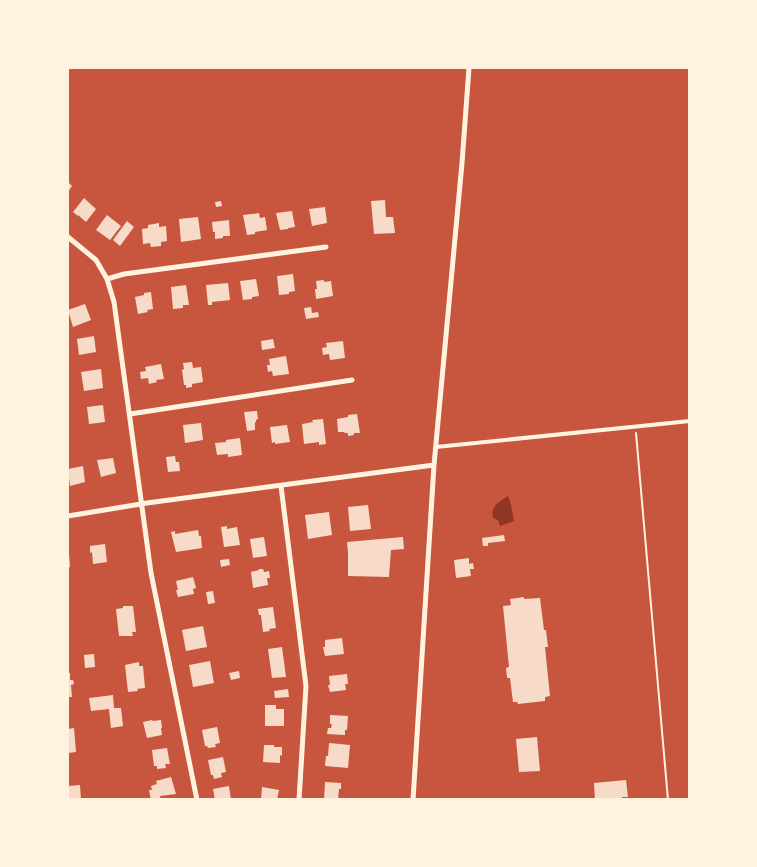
<svg xmlns="http://www.w3.org/2000/svg" width="757" height="867" font-family="'Archivo Narrow',sans-serif">
<style>
.water{fill:#8f3625}
.building{fill:#f7dbc8}
.lines{fill:none;stroke-linecap:round;stroke-linejoin:round}
.path{stroke:#fff3e0;stroke-width:2}
.service{stroke:#fff3e0;stroke-width:4}
.minor{stroke:#fff3e0;stroke-width:5}
</style>
<rect width="100%" height="100%" fill="#c8553d"/>
<path class="water" d="M508 496C512 504 512 512 514 521L500 526 498 520 493 518C490 506 499 502 508 496Z"/>
<path class="building" d="M68 182 72 186 68 192Z
M84 198 96 209 86 222 78 215V216L73 212Z
M385 200 386 217H393L395 233 374 234 371 201Z
M221 201 222 206 216 207 215 202Z
M325 207 327 223 312 226 309 209Z
M292 211 295 227 288 228V229L280 230 276 213Z
M259 213 260 218 265 217 267 230 255 232V234L247 235 243 215Z
M107 215 121 226 110 240 96 230Z
M198 217 201 239 181 242 179 219Z
M229 220 230 236H223V238L215 239V232H213L212 222Z
M127 221 134 227 120 246 113 240Z
M159 223V227L166 226 167 241 161 242V246L151 247 150 243 143 244 142 229 148 228V225Z
M293 274 295 291 289 292V294L279 295 277 276Z
M256 279 259 296 252 297V299L243 300 240 281Z
M324 280V282L331 281 333 296 316 299 315 289H317L316 281Z
M228 283 230 300 212 302V305H208L206 285Z
M186 285 189 305H183V308L173 309 171 287Z
M151 292 153 309 147 310 148 312 138 314 135 297 144 295V293Z
M85 304 91 320 73 327 68 310Z
M311 307 312 313 318 312 319 317 306 319 304 308Z
M94 336 96 352 79 355 77 339Z
M273 339 275 348 262 350 261 341Z
M343 341 345 358 330 360 329 354 323 355 322 348 327 347 326 343Z
M286 356 289 374 273 376 272 371 268 372 267 365H270L269 359Z
M192 362 193 368 201 367 203 382 192 384V387L186 388V385H184L182 370 184 369 183 363Z
M161 364 164 379 156 380 157 382 149 384 148 378 141 379 140 372 146 371 145 367Z
M101 369 103 388 84 391 81 372Z
M103 405 105 422 89 424 87 407Z
M257 411 258 419 256 420V422H255V430L247 431 244 412Z
M357 414 360 433H354V435L348 436V433H345L344 432H338L337 419 348 417V415Z
M323 419 326 444 319 445V442L304 444 302 424 313 422 312 420Z
M201 423 203 440 185 443 183 425Z
M287 425 290 442 275 444V442L272 443 270 427Z
M240 438 242 455 228 457V454L217 455 215 443 226 442V440Z
M175 456 176 462H179L180 471 168 472 166 457Z
M113 458 116 473 101 477 97 460Z
M83 466 85 482 70 486 69 478H68V469Z
M368 505 371 529 350 531 348 507Z
M329 512 332 535 308 539 305 515Z
M227 526V529L237 527 240 545 224 547 221 527Z
M198 530 199 536H201L202 548 176 552 171 532 175 531V534Z
M504 535 505 541 488 543V546H483L482 538Z
M264 537 267 556 253 558 250 539Z
M403 537 404 549 391 550 389 577 348 576V553L347 542Z
M105 544 107 562 93 564 92 552 90 553V546Z
M69 553 70 567 68 568V554Z
M469 558V564L473 563 474 569H470L471 576 456 578 454 560Z
M229 559 230 565 221 567 220 560Z
M259 569H263L264 572 269 571 270 578H267L268 585 253 588 251 572 259 570Z
M193 577 196 588 193 589 194 594 178 597 176 590H178L176 581Z
M213 591 215 603 208 604 206 592Z
M524 597V599L540 598 544 630H546L548 647H545L550 696 545 697V701L518 704 517 702H513L510 678H507V677L506 668 509 667 503 606 511 605 510 599Z
M123 606H133L136 632H132L133 636H119L116 609 123 608Z
M273 607 276 628 269 629 270 631 263 632 261 615H259L258 609Z
M203 626 207 647 186 651 182 630Z
M342 638 344 654 325 656 323 647H325V640Z
M282 647 286 677 272 678 268 649Z
M94 654 95 667 85 668 84 655Z
M210 661 214 683 193 687 189 665Z
M139 662V666H143L145 688 137 689 138 691 128 692 125 665Z
M239 671 240 678 231 680 229 673Z
M68 673H70V680H73L74 684 71 685 72 697H68Z
M347 674 348 684H345L346 690 330 692 328 685H330L329 676Z
M288 689 289 697 275 698 274 691Z
M113 695 114 708H121L123 726 111 728 109 709 91 711 89 698Z
M265 705H276V709H284V726H265Z
M330 715 348 716 347 730H345V735L327 734 328 728H331L332 724H330Z
M152 720 153 721 161 720 162 728H161L162 735 147 738 143 722Z
M217 727 220 743 215 744 216 747 208 748 207 746H205L202 730Z
M74 728 76 752 68 753V729Z
M537 737 540 771 519 772 516 739Z
M329 743 350 745 348 768 325 766 326 756H328Z
M264 745H274V747H282V756L280 755V763L263 762Z
M167 748 170 764H165L166 768 157 769V766H154L152 750Z
M223 757 226 772 221 773 222 777 214 779 213 775H211L208 760Z
M171 777 176 794 160 796 161 800H151L149 790H152L151 786 157 784 156 781Z
M626 780 628 797H622V800H595L594 783Z
M325 782 341 783V789H339L338 800H324Z
M80 785 81 800H68V786Z
M229 786 231 800H215L213 789Z
M262 787 279 790 277 800H261Z"/>
<g class="lines">
<path class="path" d="M636 433 668 800"/>
<path class="service" d="M436 447 690 421"/>
<path class="minor" d="M68 237 96 260 107 279 114 302 151 573 197 800
M107 279 124 274 326 247
M130 414 352 380
M281 486 306 686 299 800
M68 516 147 503 434 465
M413 800 434 465 462 163 469 68"/>
</g>
<rect width="757" height="867" fill="none" stroke="#fff3e0" stroke-width="138"/>
</svg>
